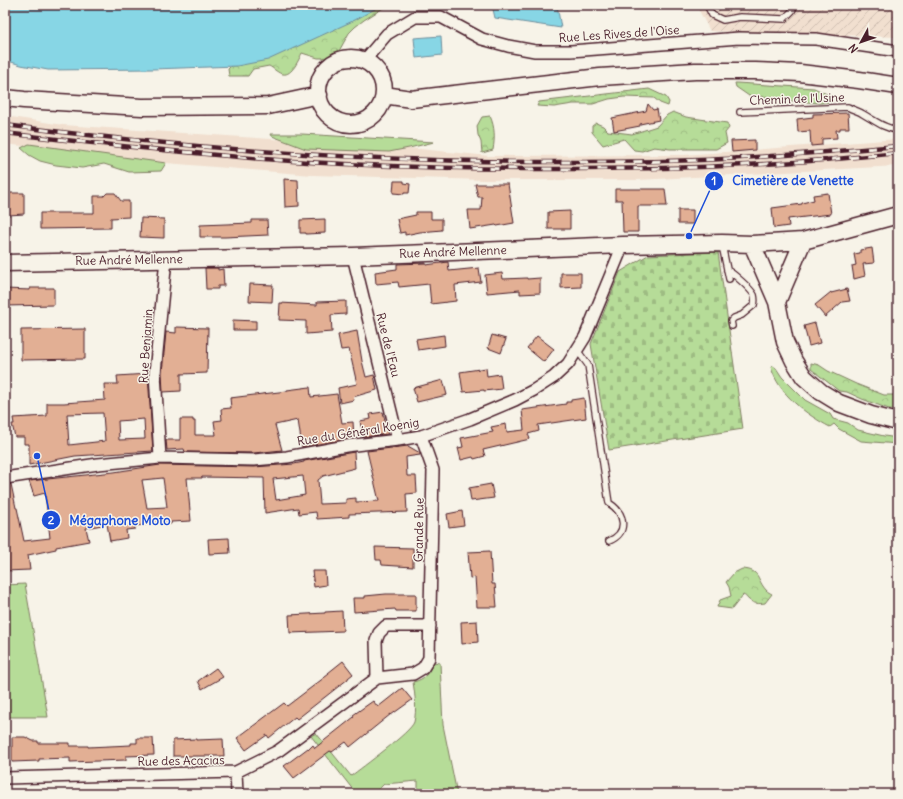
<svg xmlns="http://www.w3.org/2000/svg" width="903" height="799" font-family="Delius,sans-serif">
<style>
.built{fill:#f1dfcf}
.industrial{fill:url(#industrial-furrows)}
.grass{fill:#b6dc98;stroke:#807e62}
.forest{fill:url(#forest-crowns);stroke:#807e62}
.cemetery{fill:url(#cemetery-stones);stroke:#807e62}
.water{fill:#87d6e5;stroke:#6f8d9b}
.building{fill:#e2af94;stroke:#4a1f2b;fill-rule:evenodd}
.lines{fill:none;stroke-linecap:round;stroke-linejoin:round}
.lane-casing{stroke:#4a1f2b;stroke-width:8}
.street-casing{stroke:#4a1f2b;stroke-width:14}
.secondary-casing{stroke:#4a1f2b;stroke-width:19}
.lane{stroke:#f7f3e8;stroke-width:5.5}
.street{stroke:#f7f3e8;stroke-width:11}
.secondary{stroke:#f7f3e8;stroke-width:16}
.rail-casing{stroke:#4a1f2b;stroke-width:4.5}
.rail{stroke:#f7f3e8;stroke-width:3;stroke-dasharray:9;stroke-linecap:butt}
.labels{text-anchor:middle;stroke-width:3;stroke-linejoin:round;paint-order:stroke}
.street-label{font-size:12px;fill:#4a1f2b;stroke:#f7f3e8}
.leader{fill:none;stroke:#1d4ed8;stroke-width:1.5}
.callout-dot{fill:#1d4ed8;stroke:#f7f3e8;stroke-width:1.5}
.mark-label{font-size:12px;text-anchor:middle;font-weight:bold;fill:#fff}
.callout-label{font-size:13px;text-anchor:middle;font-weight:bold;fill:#1d4ed8;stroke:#f7f3e8;stroke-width:3;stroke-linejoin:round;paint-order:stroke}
</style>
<defs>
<pattern id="industrial-furrows" width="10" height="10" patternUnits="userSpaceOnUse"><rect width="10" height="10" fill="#f1dfcf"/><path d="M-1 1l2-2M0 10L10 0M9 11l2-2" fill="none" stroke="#d0bfb2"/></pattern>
<pattern id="forest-crowns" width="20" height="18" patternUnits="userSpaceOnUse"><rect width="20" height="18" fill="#b6dc98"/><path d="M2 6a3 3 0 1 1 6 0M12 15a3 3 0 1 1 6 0" fill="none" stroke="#9ebc83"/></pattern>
<pattern id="cemetery-stones" width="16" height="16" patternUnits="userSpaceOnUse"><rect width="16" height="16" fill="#b6dc98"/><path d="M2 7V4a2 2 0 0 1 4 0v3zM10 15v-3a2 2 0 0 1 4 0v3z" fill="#9ebc83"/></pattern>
</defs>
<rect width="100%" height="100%" fill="#f7f3e8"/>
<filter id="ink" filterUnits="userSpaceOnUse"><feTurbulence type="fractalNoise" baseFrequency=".025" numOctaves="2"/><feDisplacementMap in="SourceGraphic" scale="8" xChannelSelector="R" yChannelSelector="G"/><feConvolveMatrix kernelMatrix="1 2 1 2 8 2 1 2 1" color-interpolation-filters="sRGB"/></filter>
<g filter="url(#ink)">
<path class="built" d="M5 116 63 125 420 149 489 156 684 155 898 139V166L638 180H485L312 175 166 163 5 144Z"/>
<path class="industrial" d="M696 5H898V37L710 31Z"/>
<path class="grass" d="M735 83H737L814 88 831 96 830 102 820 103 793 101 773 97 749 96 736 87Z
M271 134H302L434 142 409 148 389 152 306 149 272 136Z
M29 144 166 163 161 171 129 172 104 164 82 168 56 165 40 161 29 155 21 148Z
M773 366 776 368 782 377 805 400 830 414 833 419 848 423 858 430 884 436 898 438V444L861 441 839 429 834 424 830 427C807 415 778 394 771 367Z
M25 584 48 717H5V585Z
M434 662 440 663 443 725 457 794H418V781L384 784 374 794H354V791L311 736 316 733 351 776C361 768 411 732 414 722 417 710 415 695 413 682 426 679 428 673 434 662Z"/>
<path class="forest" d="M377 5H388L364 20 355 27 349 33 339 51 327 58H318L302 53C299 59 292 76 283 74 279 74 273 68 269 66L253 69 248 76H229L228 69 234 63Z
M649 89 666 97 669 102 668 106 660 103 654 98 624 97 609 99 593 104H573L554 107 537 106 539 102Z
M673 112 686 117 727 123 729 128 725 133 727 143 716 149H670L654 147 642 151 634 150 624 139 603 145 592 132V126L596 123 603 126 608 131 632 134 657 126 667 115Z
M490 116C495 127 495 138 493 150L482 153 481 142 478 135 477 126 482 117Z
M811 363 819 365 828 371 856 384 884 395H898V410L889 409 862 399 847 392 839 391 811 369Z
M742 569C761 570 756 579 766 590 768 592 770 593 772 594L765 603C759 604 754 604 749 600 743 595 749 598 743 595L732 609 717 607 720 600 731 596 729 587 726 582 734 573Z"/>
<path class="cemetery" d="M718 252 743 429 609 450 591 344 620 272 648 255Z"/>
<path class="water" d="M5 5H382L355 20 268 60 237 66 153 69 48 70 21 65 5 60Z
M492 5H557L561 28 495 18Z
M441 36 442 55 416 58 414 38Z"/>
<path class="building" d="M648 104 653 110 657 109 659 120 640 124V126L614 131 612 118 646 111Z
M848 113 849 128H840V130H836L837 138 822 139V145L811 146 810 131 798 132 797 119 813 117V114Z
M755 140V150L732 152 731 141Z
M284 179 298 180 299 206 285 207Z
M394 181H404V183L410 184 409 193H404V194L393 193Z
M475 184H508L514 223 497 226 496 225 470 229 468 210H481L482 197H478Z
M615 189H665L667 206H638V232H623L622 200H615Z
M7 193H24V214L8 215Z
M107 193H115L121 201H129V217L111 218V228L40 229V213H94V196H104Z
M828 193 831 214 788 219 789 226 774 228 772 208 802 204V203L814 200 813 195Z
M678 210H693V224H678Z
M570 211V229H548V212Z
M416 212H431V219H442V230L420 232 405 235V232L400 233 397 219 416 215Z
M141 218 164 219V238L140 237Z
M325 219V233L306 234V233H300V220Z
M252 220H267L268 235 225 237H200V225L252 223Z
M872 248 874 263 863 264 865 276 854 279 852 266 856 265 854 254 860 253V250Z
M448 262 449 271 479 268 481 282 455 285 456 301 431 304 429 284 399 287 398 282 376 284 375 272 397 269V264L426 263V265Z
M205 268H218V270L223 269 224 286H218V289H206Z
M502 273 503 279 527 278V279L540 278V293L520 294V290L487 293 485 275Z
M561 273H581V287L561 288Z
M250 284 273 285 272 302 249 301Z
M30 288H54V305L5 306V289L30 290Z
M847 289 850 301 842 302 825 317 815 305 831 292V293Z
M346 301V314L331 315 332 332 306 334V321L279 320 280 303 317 305V302Z
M233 320 256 321V330H233Z
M815 323 820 343 809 346 804 326Z
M176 327 208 328 207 373 181 374V391L163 392 162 373 166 332 176 333Z
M85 329V359L21 360V330Z
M357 331 362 361 366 377 374 375 377 390 353 397 354 400 340 403 338 388 357 384 349 349 341 350 338 335Z
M444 335 445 346 418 350 416 339Z
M492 335 506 339 501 353 488 348Z
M537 336 554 349 544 362 527 348Z
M486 368 487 376 500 374 502 389 484 391V390L463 392 460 372Z
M148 374 153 451 75 456 29 465V444H24V437H15L12 424H14L13 418 47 416V403H64L105 400 104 384H118L117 376ZM103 413 105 441 69 445 67 414ZM144 419 145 439 119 440 118 421Z
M443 380 447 395 417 402 413 388Z
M310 387 311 397 337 394 342 423 353 422 354 438 302 447 298 420 275 425 282 450 254 453 185 452 184 449 167 450 166 440H180V419H193V421H195V435H216L214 421 222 420 221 409 231 408 230 398 287 391V390Z
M584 398 586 418 538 425 539 431 528 434 530 439 483 450 485 456 474 459 473 457 461 460 458 448 463 447 461 438 493 432 491 427 506 424 507 432 524 430 522 410 566 404V402H571V400Z
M383 412 388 434 363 437 360 421 371 419 370 414Z
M408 446 420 453V455L406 457 407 476H416L417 493 406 494 407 512 349 514V517L317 519 316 512 299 514 298 508 265 513 264 478 202 477V478H187L191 521 171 522V524H160V523L135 526V529L126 530 127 538 110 541 107 524 86 528 89 541 56 547V549L28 555 30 570 5 571V554H7L5 542V485L11 484 16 508H17L24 541 50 538 45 493 34 496 29 481 114 472 160 465 254 467 294 464 304 462V461L354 452 355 468 323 476 318 480 320 504 346 503V499L356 498V502L379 501 367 451ZM303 476 305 495 276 500 273 479ZM163 478 167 507 147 508 142 480Z
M491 484 494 498 471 501 469 488Z
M462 511 464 525 449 527 447 514Z
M229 538 230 553 209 554 208 539Z
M375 547 413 548V567L382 565 381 560H376Z
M490 551 492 584H495L497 607H477L475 577 470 578 468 552Z
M312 571H325L326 585 314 587Z
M386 594H416V611H396L395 609 354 612 353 598H365V596Z
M342 611 343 631 290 633 289 615 325 613V612Z
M477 621 478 642 462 644 461 622Z
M343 661 353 674 348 678V679L297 719 295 717 269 738 267 735 246 750 237 738 284 703 287 706 329 674 328 673Z
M216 668 223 677 202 689 198 681Z
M402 688 412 700 391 715V714L350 747 346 742 332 752 330 751 294 778 284 766 308 748 309 749 313 745 315 748 354 717 353 715 373 701 378 707Z
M12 737H25L33 741H38V743H70V746H88V747L131 745V743H137V738H153L154 755 126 756V760L70 762V758L39 759V761L12 762Z
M196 739V740L223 739 224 756H173V740Z"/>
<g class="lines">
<g class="lane-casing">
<path id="lane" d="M707 5 712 15 723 20 740 17 784 19 792 11 795 5
M740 112 848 107C853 110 859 111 863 114 874 120 885 129 898 130
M722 245 729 279
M727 270C733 273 751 289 754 295 755 299 755 302 754 305L742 315 734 318 731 321 732 326
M577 350 588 365 609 503C625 513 629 533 609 541"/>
</g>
<g class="street-casing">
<path id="street" d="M364 61 387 34 415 17H441L482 39 508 46 535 51H571L739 38 816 39 898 51
M353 256 398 440
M160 458 155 373 166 259
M5 478 98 464 160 458 254 460 287 457 346 446 398 440 421 436 470 419 515 400 534 390 554 377 568 364 585 337 623 245
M377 678 413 674 423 668 429 658 433 470 421 436
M377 678 376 641 379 633 386 626H430
M236 772 237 794
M5 778 236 772 278 751 377 678"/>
</g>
<g class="secondary-casing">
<path id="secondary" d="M318 91a33 33 0 1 1 66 0a33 33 0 1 1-66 0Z
M384 95 411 99 600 77 695 71H755L800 73 859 80 898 86
M5 98 24 100 142 107 268 106 319 95
M752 244 777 302 785 342 794 361 804 377 821 392 839 403 871 415 898 422
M5 263 353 256 623 245 722 243 752 244 803 241 898 215
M777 302 803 241"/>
</g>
<use href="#lane" class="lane"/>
<use href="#street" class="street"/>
<use href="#secondary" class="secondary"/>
<g class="rail-casing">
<path id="rail" d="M5 125C188 149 372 162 557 162 612 162 668 162 723 159 781 156 840 151 898 146
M5 133C87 143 169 151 251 158 351 166 452 169 552 169 609 169 666 169 723 166 781 164 840 159 898 153"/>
</g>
<use href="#rail" class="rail"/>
</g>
</g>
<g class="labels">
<g class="street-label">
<text transform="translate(619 34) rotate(-4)" y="4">Rue Les Rives de l'Oise</text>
<text transform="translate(797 99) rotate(-2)" y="4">Chemin de l'Usine</text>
<text transform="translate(453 252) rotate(-2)" y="4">Rue André Mellenne</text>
<text transform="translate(129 260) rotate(-1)" y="4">Rue André Mellenne</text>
<text transform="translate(388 345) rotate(76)" y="4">Rue de l'Eau</text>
<text transform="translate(146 346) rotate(-86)" y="4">Rue Benjamin</text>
<text transform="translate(358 432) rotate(-9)" y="4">Rue du Général Koenig</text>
<text transform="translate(419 530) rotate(-89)" y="4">Grande Rue</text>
<text transform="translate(181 761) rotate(-1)" y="4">Rue des Acacias</text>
</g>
</g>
<path class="leader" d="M689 236L714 181M37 456L51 520"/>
<g class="callout-dot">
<circle cx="689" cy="236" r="4"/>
<circle cx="37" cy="456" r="4"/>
<circle cx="714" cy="181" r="10"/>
<circle cx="51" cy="520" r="10"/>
</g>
<g class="mark-label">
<text x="714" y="185">1</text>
<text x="51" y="524">2</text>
</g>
<g class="callout-label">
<text x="793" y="185">Cimetière de Venette</text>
<text x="120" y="525">Mégaphone Moto</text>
</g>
<rect width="903" height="799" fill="none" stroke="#f7f3e8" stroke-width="20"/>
<rect x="10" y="10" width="883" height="779" fill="none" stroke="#4a1f2b" stroke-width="1.5" filter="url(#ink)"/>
<g transform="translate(861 42) rotate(230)" stroke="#f7f3e8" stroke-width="3" paint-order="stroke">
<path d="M0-3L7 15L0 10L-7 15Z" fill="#4a1f2b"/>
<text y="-6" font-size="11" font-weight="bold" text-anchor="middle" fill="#4a1f2b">N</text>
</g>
</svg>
